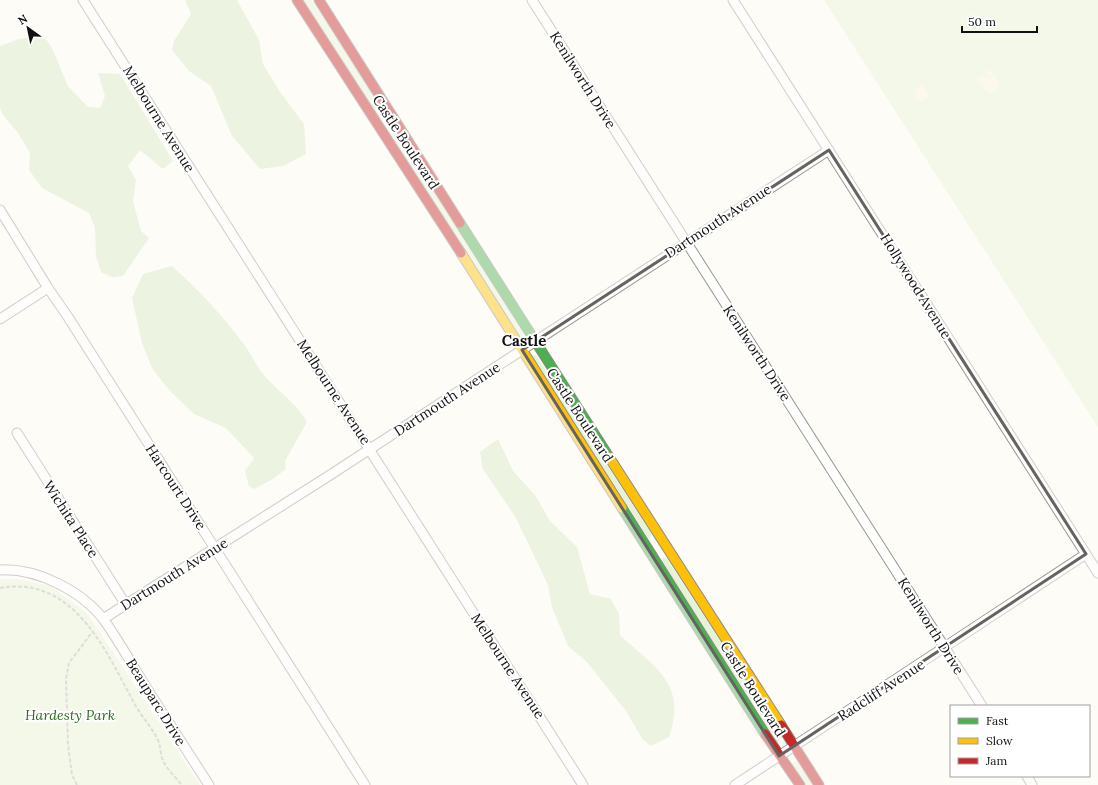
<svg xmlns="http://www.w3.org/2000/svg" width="1098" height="785" font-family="Lora,serif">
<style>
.green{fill:#e7f3d7}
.forest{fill:#d8eac5}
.sand{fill:#fcf4d9}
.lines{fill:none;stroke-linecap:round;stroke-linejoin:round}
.street-casing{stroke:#979795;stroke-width:11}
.fast-casing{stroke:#8e8d8b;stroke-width:11}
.slow-casing{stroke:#8e8d8b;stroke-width:11}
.jam-casing{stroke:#8e8d8b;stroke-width:11}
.path{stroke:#b9b9b8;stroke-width:2;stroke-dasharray:4 2;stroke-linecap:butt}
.street{stroke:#fffffe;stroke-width:9}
.fast{stroke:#4caf50;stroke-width:9}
.slow{stroke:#ffc107;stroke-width:9}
.jam{stroke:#c62828;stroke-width:9}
.marked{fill:none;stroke:#646362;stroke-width:3;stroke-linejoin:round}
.labels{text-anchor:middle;stroke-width:4;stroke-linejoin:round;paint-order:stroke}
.street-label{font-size:14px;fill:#111;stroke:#fff}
.park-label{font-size:14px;font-style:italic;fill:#2f6b1f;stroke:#fff}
.neighbourhood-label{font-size:15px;font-weight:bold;fill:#111;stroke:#fff}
</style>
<rect width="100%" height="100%" fill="#fdfcf7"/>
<path class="green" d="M303 0H312L383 110 379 114H376Z
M824 0H1098V427Z
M395 131 524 334 519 337 391 134Z
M536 355 652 535 649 539 532 357Z
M664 557 667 559 782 737 779 741 777 742 661 560Z
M0 579H17L50 586 87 613 200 785H0Z
M796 761 813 785H804L791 765Z"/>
<path class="forest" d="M185 0H237L259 40 263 64 280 92 304 124 306 154 283 166 260 169 232 136 211 86 189 71 172 50 174 41 191 14Z
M43 35 52 48 68 86 88 107 100 108 105 96 98 73 120 74 173 161 163 169 140 150 128 166 136 180 133 201 141 231 149 238 123 276 112 277 101 272 96 256 95 228 89 213 42 188 29 170 30 153 18 133 3 115 0 108V46L19 39Z
M172 266C199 290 225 318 246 347 252 356 257 367 264 375 278 392 297 403 307 422L285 461 286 469 273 479 254 489 249 486 245 471 254 458 226 428 194 414 169 390 152 368 142 343 132 298 143 274Z
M498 439 513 471 535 495 550 521 577 547 590 594 611 599 619 614 620 635C654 667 688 683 669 737L651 746 643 740 626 711 586 661 568 646 552 607 548 585 516 518 483 469 480 452Z"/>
<path class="sand" d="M990 69 1000 84 996 90 991 93 984 90V87L979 84 976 78 982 74 987 79 989 77 986 71Z
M919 86H924L929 96 925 100 920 102 916 98V88Z"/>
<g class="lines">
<g class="street-casing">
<path id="street" d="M83 0 583 785
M532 0 982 706
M733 0 1098 573
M0 210 48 288 68 317 365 785
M0 319 48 288
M17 433 126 605
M0 570C37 568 82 591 104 620 121 644 135 670 151 695 170 725 190 755 209 785
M103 619 327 477 829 150
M1027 776 1032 785
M735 785 1086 554"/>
</g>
<g class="fast-casing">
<path id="fast" d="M460 223 609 457
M622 508 765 734"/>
</g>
<g class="slow-casing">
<path id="slow" d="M461 253 622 508
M609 457 781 725"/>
</g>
<g class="jam-casing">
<path id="jam" d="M297 0 461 253
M319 0 460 223
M781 725 819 785
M765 734 800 785"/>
</g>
<path class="path" d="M0 588C73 575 105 649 133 701 140 715 151 726 158 740 161 746 160 754 163 761 167 769 176 778 182 785
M77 785 72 775 68 745 66 679 69 663 93 631"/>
<use href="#street" class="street"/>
<use href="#fast" class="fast"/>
<use href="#slow" class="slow"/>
<use href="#jam" class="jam"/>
</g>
<path d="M0 0H1098V785H0ZM829 150 1086 554 779 756 522 350Z" fill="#fdfcf7" fill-opacity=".55" fill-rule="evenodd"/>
<path class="marked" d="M829 150 1086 554 779 756 522 350Z"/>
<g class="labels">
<g class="street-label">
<text transform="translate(583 80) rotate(58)" y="5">Kenilworth Drive</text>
<text transform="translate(159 119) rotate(58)" y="5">Melbourne Avenue</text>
<text transform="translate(406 142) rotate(57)" y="5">Castle Boulevard</text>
<text transform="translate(718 221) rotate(-33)" y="5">Dartmouth Avenue</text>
<text transform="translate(916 286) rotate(58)" y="5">Hollywood Avenue</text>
<text transform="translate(757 353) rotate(57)" y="5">Kenilworth Drive</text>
<text transform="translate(334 392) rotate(57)" y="5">Melbourne Avenue</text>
<text transform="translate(447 399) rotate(-33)" y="5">Dartmouth Avenue</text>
<text transform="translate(580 415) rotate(57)" y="5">Castle Boulevard</text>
<text transform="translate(176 487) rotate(57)" y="5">Harcourt Drive</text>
<text transform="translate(71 519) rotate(57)" y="5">Wichita Place</text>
<text transform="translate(174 574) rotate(-32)" y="5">Dartmouth Avenue</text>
<text transform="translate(931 626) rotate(58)" y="5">Kenilworth Drive</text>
<text transform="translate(508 666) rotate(57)" y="5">Melbourne Avenue</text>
<text transform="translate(753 689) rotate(58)" y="5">Castle Boulevard</text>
<text transform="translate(881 690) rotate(-33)" y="5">Radcliff Avenue</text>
<text transform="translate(156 702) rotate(58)" y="5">Beauparc Drive</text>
</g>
<g class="park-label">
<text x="70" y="720">Hardesty Park</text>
</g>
<g class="neighbourhood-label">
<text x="524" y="346">Castle</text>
</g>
</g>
<rect x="950" y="705" width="140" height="72" fill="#ffffff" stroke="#a0a0a0"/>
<rect x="958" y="718" width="20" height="6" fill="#4caf50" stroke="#a0a0a0"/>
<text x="986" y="725" font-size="12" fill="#111111">Fast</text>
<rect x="958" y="738" width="20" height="6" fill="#ffc107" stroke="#a0a0a0"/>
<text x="986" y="745" font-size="12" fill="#111111">Slow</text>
<rect x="958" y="758" width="20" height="6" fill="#c62828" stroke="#a0a0a0"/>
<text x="986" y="765" font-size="12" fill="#111111">Jam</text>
<g transform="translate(28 28) rotate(327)" stroke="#ffffff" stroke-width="3" paint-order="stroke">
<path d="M0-3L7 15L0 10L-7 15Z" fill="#111111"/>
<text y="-6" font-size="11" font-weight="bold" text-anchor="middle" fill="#111111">N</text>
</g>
<path d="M962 26v6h75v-6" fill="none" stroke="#111111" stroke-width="2"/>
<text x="968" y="26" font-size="12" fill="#111111" stroke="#ffffff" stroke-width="3" paint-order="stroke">50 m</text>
</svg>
